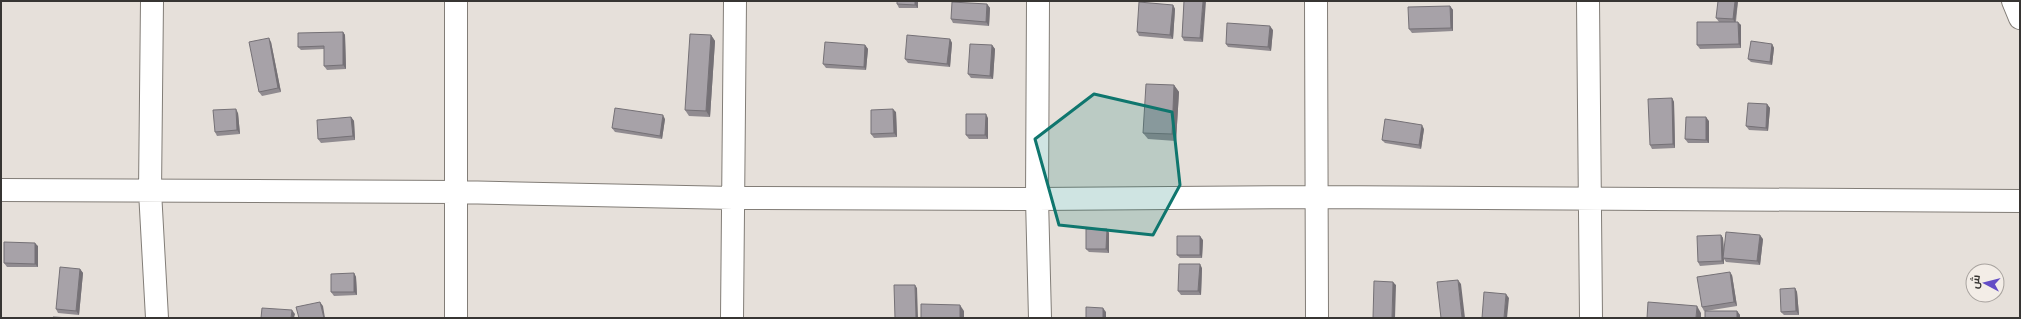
<svg xmlns="http://www.w3.org/2000/svg" width="2021" height="319" font-family="Figtree,Cairo,sans-serif">
<style>
.lines{fill:none;stroke-linecap:round;stroke-linejoin:round}
.street-casing{stroke:#827d77;stroke-width:24}
.street{stroke:#fff;stroke-width:22}
.wall{fill:#908b90}
.shaded-wall{fill:#757176}
.building{fill:#a7a2a8;stroke:#757176}
.marked{fill:#0f766e;fill-opacity:0.2;stroke:#0f766e;stroke-width:3;stroke-linejoin:round}
</style>
<rect width="100%" height="100%" fill="#e6e0da"/>
<g class="lines">
<g class="street-casing">
<path id="street" d="M152 1 150 191 157 318
M1038 1 1037 199 1040 318
M1316 1 1317 318
M1588 1 1591 318
M2013 1 2020 18
M1 190 456 192 733 198 1037 199 1317 197 2020 201
M456 318V1
M732 318 735 1"/>
</g>
<use href="#street" class="street"/>
</g>
<path class="wall" d="M918 1V8H899L897 4Z
M1184 1 1203 42 1184 41 1182 37Z
M1738 1 1736 22 1741 25V48L1700 49 1697 45 1719 22 1716 18Z
M987 4 990 8 989 26 953 23 951 19Z
M1173 5 1175 9 1173 39 1139 36 1137 32Z
M1450 6 1453 10V31L1412 33 1409 29Z
M1273 30 1271 51 1228 47 1226 44Z
M343 32 345 35 346 69 327 70 324 66V49L301 50 298 47Z
M711 35 715 41 710 117 689 116 685 110Z
M950 39 952 43 950 67 908 63 905 59Z
M271 42 281 92 262 96 259 92Z
M1772 44 1774 48 1772 65 1751 62 1748 59Z
M865 45 868 49 866 70 826 68 823 64Z
M992 45 995 49 993 79 971 78 968 74Z
M1174 85 1179 92 1176 141 1148 139 1143 133Z
M1672 98 1674 102 1675 148 1652 149 1650 145Z
M1767 104 1770 108 1768 131 1749 130 1746 126Z
M896 112 897 137 874 138 871 134Z
M238 113 240 134 217 136 215 132Z
M351 117 354 121 355 140 321 143 318 139Z
M988 118V139H969L966 135Z
M665 119 662 139 615 132 612 128Z
M1709 121V143H1688L1685 139Z
M1424 129 1421 149 1385 143 1382 140Z
M1107 229 1109 233V253L1089 252 1086 249Z
M1721 235 1723 238 1724 251 1763 239 1760 265 1726 262 1724 259V264L1700 266 1698 262Z
M1203 240 1202 258H1180L1177 255Z
M38 246V267H7L4 263Z
M1202 268 1201 295H1181L1178 291Z
M80 269 83 273 79 315 58 313 56 309Z
M354 273 356 277 357 295 334 296 331 292Z
M1732 275 1737 306 1706 311H1737L1740 315 1704 311 1702 307Z
M1795 288 1797 292 1799 315H1784L1781 312Z"/>
<path class="shaded-wall" d="M915 1H918V8L915 5Z
M1203 1H1206L1203 42 1200 38Z
M1735 1H1738L1735 23 1733 19Z
M987 4 990 8 989 26 986 22Z
M1173 5 1175 9 1173 39 1170 35Z
M1450 6 1453 10V31L1451 28Z
M1738 22 1741 25V48L1739 44Z
M1270 26 1273 30 1271 51 1268 47Z
M343 32 345 35 346 69 343 65Z
M711 35 715 41 710 117 706 111Z
M269 38 271 42 281 92 278 88Z
M950 39 952 43 950 67 947 64Z
M1772 44 1774 48 1772 65 1770 62Z
M865 45 868 49 866 70 864 67Z
M992 45 995 49 993 79 990 76Z
M1174 85 1179 92 1176 141 1172 134Z
M1672 98 1674 102 1675 148 1673 144Z
M1767 104 1770 108 1768 131 1766 128Z
M236 109 238 113 240 134 237 130Z
M893 109 896 112 897 137 894 133Z
M986 114 988 118V139L985 135Z
M663 115 665 119 662 139 660 136Z
M351 117 354 121 355 140 353 136Z
M1706 117 1709 121V143L1706 140Z
M1422 125 1424 129 1421 149 1419 145Z
M1107 229 1109 233V253L1106 249Z
M1721 235 1723 238 1724 258H1723L1724 259V264L1722 261Z
M1760 235 1763 239 1760 265 1757 261Z
M1200 236 1203 240 1202 258 1200 255Z
M35 243 38 246V267L35 264Z
M1200 264 1202 268 1201 295 1198 291Z
M80 269 83 273 79 315 76 311Z
M1730 272 1732 275 1737 306 1734 302Z
M354 273 356 277 357 295 354 292Z
M1458 280 1461 284 1465 318H1462Z
M1393 282 1396 285 1395 318H1392Z
M915 285 917 288 918 318H916Z
M1795 288 1797 292 1799 315 1796 311Z
M1506 294 1509 298 1507 318H1504Z
M320 302 323 306 325 318H324Z
M960 305 964 311V318H960Z
M1697 306 1701 313V318H1696Z
M1103 308 1106 312V318H1103Z
M292 310 295 314 294 318H291Z
M1737 311 1740 315V318H1737Z"/>
<path class="building" d="M897 1H915V5L897 4Z
M1184 1H1203L1200 38 1182 37Z
M1718 1H1735L1733 19 1716 18Z
M952 2 987 4 986 22 951 19Z
M1139 2 1173 5 1170 35 1137 32Z
M1450 6 1451 28 1409 29 1408 7Z
M1697 22H1738L1739 44 1697 45Z
M1227 23 1270 26 1268 47 1226 44Z
M343 32V65L324 66V46L298 47V33Z
M690 34 711 35 706 111 685 110Z
M907 35 950 39 947 64 905 59Z
M269 38 278 88 259 92 249 42Z
M1751 41 1772 44 1770 62 1748 59Z
M825 42 865 45 864 67 823 64Z
M970 44 992 45 990 76 968 74Z
M1146 84 1174 85 1172 134 1143 133Z
M1672 98 1673 144 1650 145 1648 99Z
M1748 103 1767 104 1766 128 1746 126Z
M615 108 663 115 660 136 612 128Z
M236 109 237 130 215 132 213 110Z
M893 109 894 133 871 134V110Z
M966 114H986L985 135H966Z
M351 117 353 136 318 139 317 120Z
M1686 117H1706V140L1685 139Z
M1385 119 1422 125 1419 145 1382 140Z
M1086 229H1107L1106 249H1086Z
M1726 232 1760 235 1757 261 1723 258Z
M1721 235 1722 261 1698 262 1697 236Z
M1177 236H1200V255H1177Z
M4 242 35 243V264L4 263Z
M1179 264H1200L1198 291H1178Z
M60 267 80 269 76 311 56 309Z
M1730 272 1734 302 1702 307 1697 277Z
M354 273V292H331V274Z
M1458 280 1462 318H1441L1437 282Z
M1374 281 1393 282 1392 318H1373Z
M894 285H915L916 318H895Z
M1795 288 1796 311 1781 312 1780 289Z
M1484 292 1506 294 1504 318H1482Z
M320 302 324 318H299L296 307Z
M1648 302 1697 306 1696 318H1647Z
M921 304 960 305V318H921Z
M1086 307 1103 308V318H1086Z
M262 308 292 310 291 318H261Z
M1705 311H1737V318H1705Z
M53 317 71 318H53Z"/>
<path class="marked" d="M1094 94 1172 112 1180 185 1153 235 1059 225 1035 139Z"/>
<rect width="2021" height="319" fill="none" stroke="#373533" stroke-width="4"/>
<g transform="translate(1985 283) rotate(277)"><circle r="19" fill="#f3ede7" stroke="#a8a39f"/>
<path d="M0-3L7 15L0 10L-7 15Z" fill="#634dc6"/>
<text y="-6" font-size="11" font-weight="bold" text-anchor="middle" fill="#373533">ش</text>
</g>
</svg>
